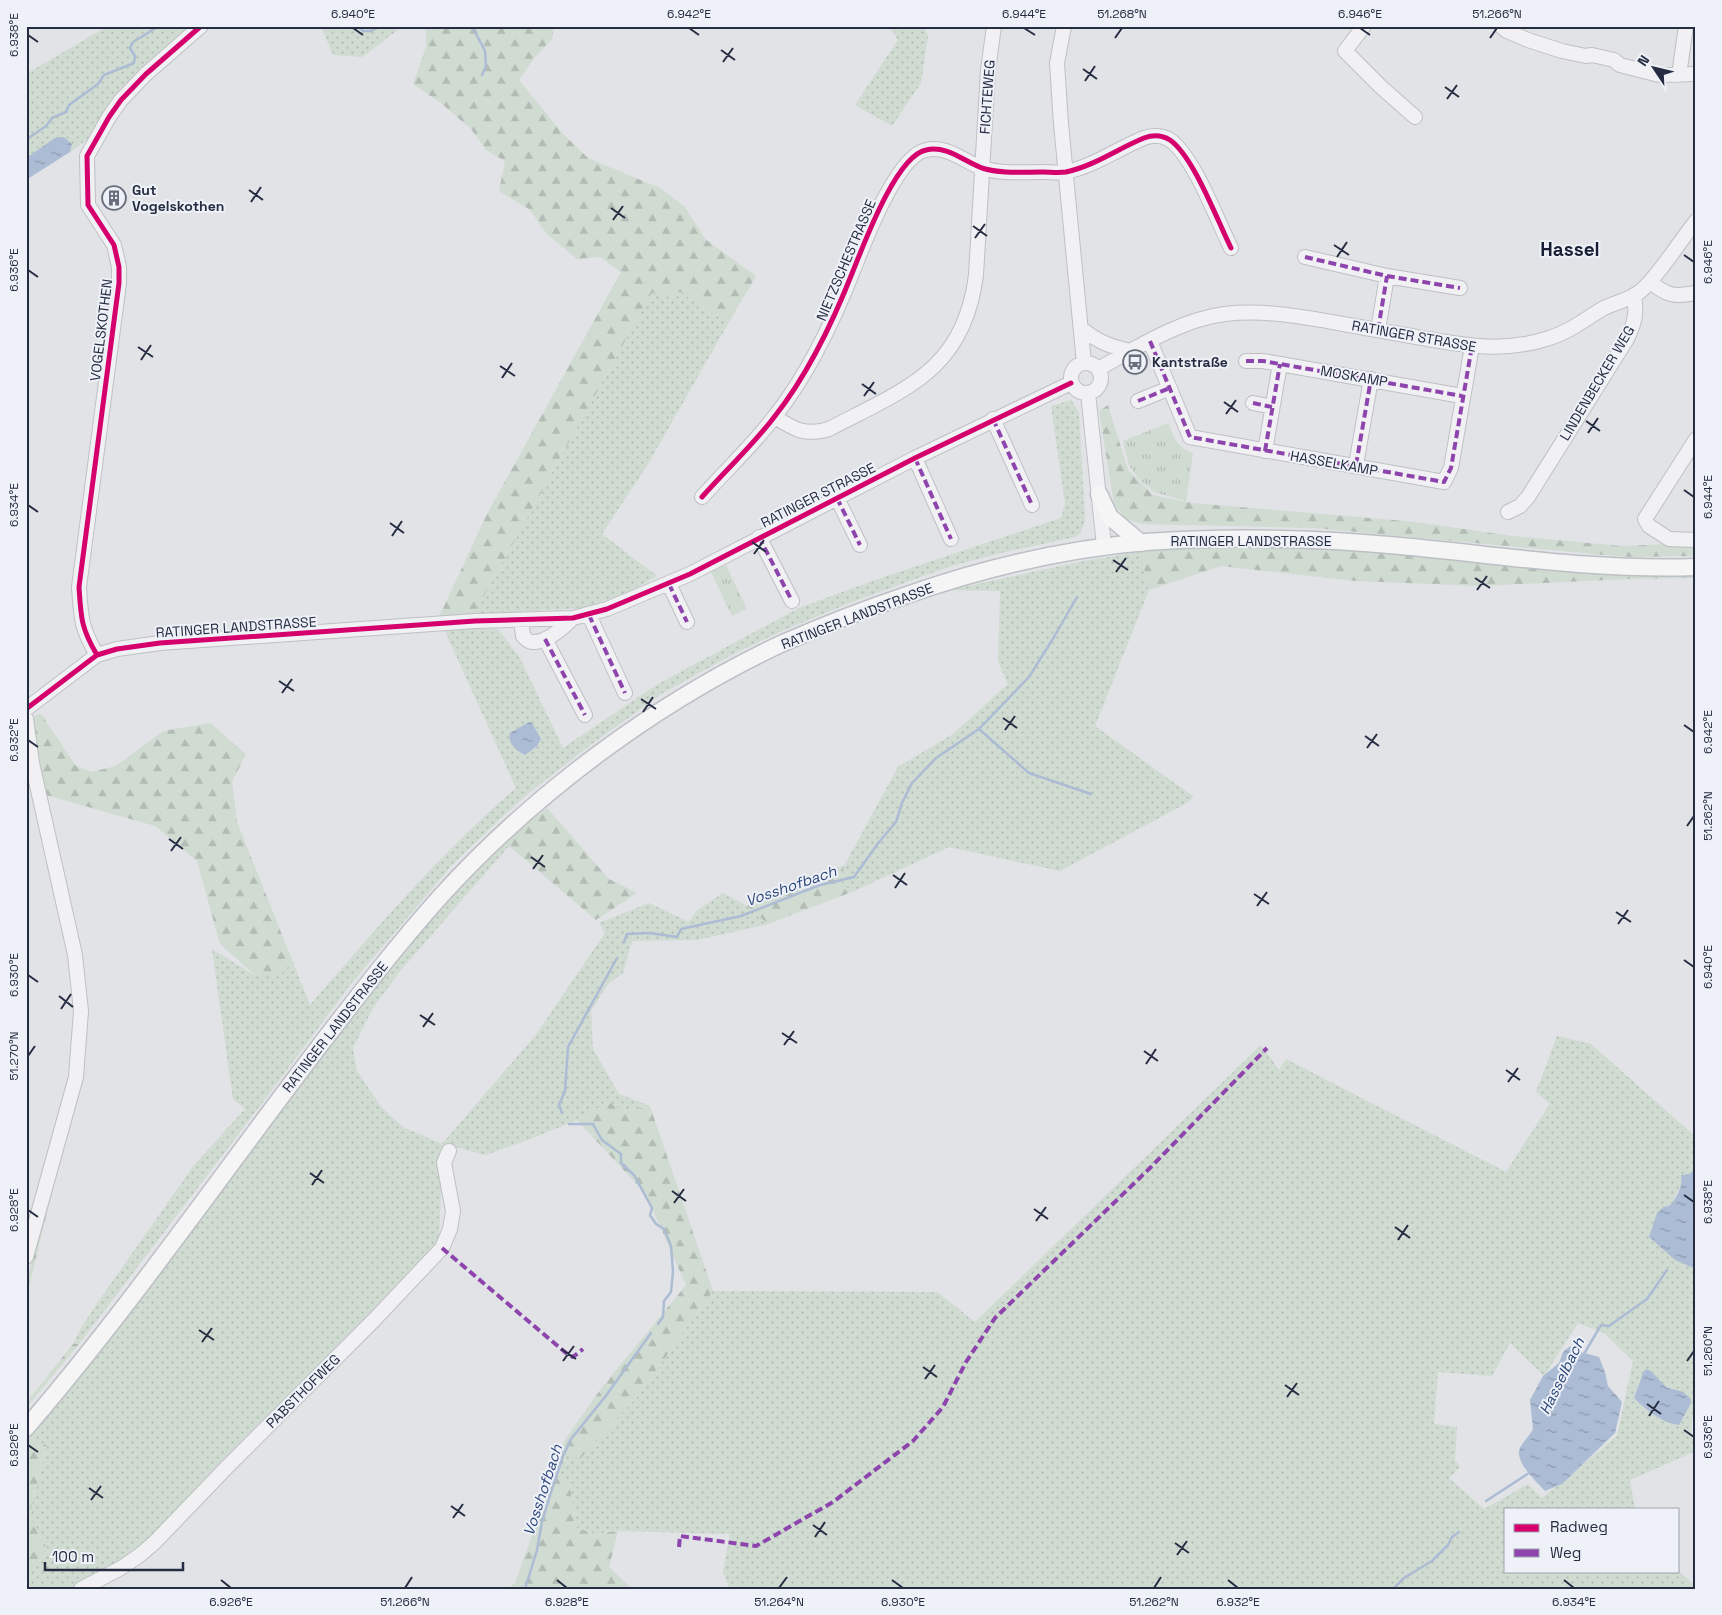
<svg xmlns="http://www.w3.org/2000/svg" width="1722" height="1615" font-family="'Space Grotesk',sans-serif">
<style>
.grass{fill:url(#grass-dots);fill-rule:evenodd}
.forest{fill:url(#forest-firs)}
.park{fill:url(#park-tufts)}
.water{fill:url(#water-ripples)}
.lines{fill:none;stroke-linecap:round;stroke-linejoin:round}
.stream{stroke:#acbcd5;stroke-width:2.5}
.minor-casing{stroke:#bec0c4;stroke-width:16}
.major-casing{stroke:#bcbfc4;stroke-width:19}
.minor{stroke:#f1f1f3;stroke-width:14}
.major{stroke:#f5f5f6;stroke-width:16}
.quiet{stroke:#8e44ad;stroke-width:4;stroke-dasharray:8 4;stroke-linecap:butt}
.cycleway-casing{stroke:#eef1f7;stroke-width:8}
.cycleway{stroke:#d6006c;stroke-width:5}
.ticks{fill:none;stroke:#262d42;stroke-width:2}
.labels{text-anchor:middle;stroke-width:4;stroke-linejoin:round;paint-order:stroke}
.street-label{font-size:14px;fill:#262d42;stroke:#eef1f7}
.poi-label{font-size:14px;font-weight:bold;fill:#262d42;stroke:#eef1f7;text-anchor:start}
.water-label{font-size:15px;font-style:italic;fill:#2b467a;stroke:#eef1f7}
.district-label{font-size:19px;font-weight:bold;fill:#181e33;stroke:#eef1f7}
.neatline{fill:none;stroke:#262d42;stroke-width:2}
.ticks-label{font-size:12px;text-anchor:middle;fill:#262d42}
</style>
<defs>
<pattern id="grass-dots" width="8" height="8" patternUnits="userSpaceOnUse" patternTransform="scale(1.25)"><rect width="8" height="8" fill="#d0dbd1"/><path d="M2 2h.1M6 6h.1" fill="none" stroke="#b2bcb5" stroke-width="1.8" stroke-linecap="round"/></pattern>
<pattern id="forest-firs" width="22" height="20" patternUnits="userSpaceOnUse" patternTransform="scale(1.25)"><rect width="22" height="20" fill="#d0dbd1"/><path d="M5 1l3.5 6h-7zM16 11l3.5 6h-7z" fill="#b2bcb5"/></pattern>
<pattern id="park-tufts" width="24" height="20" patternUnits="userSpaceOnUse" patternTransform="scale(1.25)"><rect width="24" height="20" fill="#d0dbd1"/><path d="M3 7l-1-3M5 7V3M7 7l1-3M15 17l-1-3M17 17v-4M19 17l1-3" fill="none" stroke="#b2bcb5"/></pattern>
<pattern id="water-ripples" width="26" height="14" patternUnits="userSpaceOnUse" patternTransform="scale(1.25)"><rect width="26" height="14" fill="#acbcd5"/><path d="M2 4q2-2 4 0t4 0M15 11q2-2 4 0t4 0" fill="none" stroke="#8c99ae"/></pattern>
</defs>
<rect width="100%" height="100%" fill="#e1e3e6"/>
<path class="grass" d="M108 26H197L95 134 70 152 72 144 64 137 55 138 26 158V74Z
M321 26H403L362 57 333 55Z
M889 26H924L928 36 921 83 892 126 855 105 898 40Z
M652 292 662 298 680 292 705 309 729 322 648 464 602 534 657 576 627 593 583 608 474 614Z
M1071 400 1079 412 1085 520 1081 532 1075 537 1001 553 951 566 852 602 784 630 735 653 663 693 593 743 530 792 501 818 453 864 350 985 272 1090 79 1344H73L82 1326 100 1299 195 1164 245 1109 233 1099 212 949 256 976H278L293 962 310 1005C375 930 440 853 516 788L444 629H498L520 658 563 748 658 684 799 608 881 578 1061 518 1065 503 1051 406Z
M1140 552 1149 590 1095 726 1194 797 1185 804 1060 871 949 847 852 892 841 882 844 866 898 767 953 734 1008 684 998 662 1000 591 949 590 1084 561Z
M507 839 509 846 401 970 373 1008 353 1048 357 1071 382 1108 403 1127 442 1144 535 1036 605 933 599 923 649 903 689 922 696 911 723 893 747 906 768 924 697 940 632 941 623 973 608 984 591 1011 593 1049 619 1094 650 1106 624 1112 609 1102 577 1120 533 1138 486 1155 443 1144 439 1239 360 1327 147 1542 110 1568 70 1589 26 1588V1578L48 1550 29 1516 47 1445 26 1439 106 1342 399 955 461 881Z
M1557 1036 1591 1044 1696 1137V1171C1680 1175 1679 1196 1669 1207L1694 1268 1696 1269V1414L1692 1420 1691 1438 1696 1439V1451L1630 1480 1635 1509H1506V1571H1678V1570L1696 1587V1589H730L723 1572 730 1534 618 1531 595 1534 577 1528 570 1488 554 1474 563 1445 579 1459 636 1398 713 1291 937 1292 975 1322 1261 1045 1279 1070 1286 1059 1506 1172 1550 1104 1536 1092ZM1578 1323 1604 1333 1633 1361 1617 1436 1542 1498 1528 1484 1484 1509 1449 1478 1460 1467 1455 1460 1457 1427 1434 1424 1438 1372 1492 1376 1510 1343 1544 1376ZM1640 1379 1675 1389 1678 1425 1658 1418 1642 1406 1634 1398Z"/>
<path class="forest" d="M426 26H554L552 39 534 58 519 80 562 133 588 158 660 188 685 207 705 239 756 276 729 322 705 309 680 292 662 298 652 292 474 614 439 617 488 512 621 272 600 257 577 259 547 234 530 210 499 191 505 161 486 150 471 129 442 104 413 84 426 47Z
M1108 405 1128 470 1153 495 1192 503 1416 522 1512 536 1621 546 1696 543V556L1633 557 1604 555 1314 528 1143 524 1126 519 1114 504 1099 411Z
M1234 544 1317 548 1581 570 1696 572V578L1628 579 1480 586 1356 581 1221 566 1149 590 1140 552Z
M41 714 76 766 92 772 116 766 163 731 210 723 246 754 232 782 237 822 293 962 278 976H256L220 944 197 861 155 826 46 795 35 756 31 716Z
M547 808 609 879 637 893 596 920 509 846 507 839Z
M844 866 841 882 852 892 768 924 747 906 798 878Z
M609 1102 624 1112 650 1106 713 1291 636 1398 579 1460 563 1445 564 1441 603 1386 686 1285 645 1193 577 1120Z
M62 1152 26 1299V1285L59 1155Z
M73 1344H79L26 1408V1403Z
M26 1439 47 1445 29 1516 48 1550 26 1578Z
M554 1474 570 1488 577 1528 595 1534 618 1531 609 1567 632 1589H508L515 1583Z"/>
<path class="park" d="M1168 423C1174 437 1177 448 1193 453L1186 501 1154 492 1138 478 1129 465 1123 441Z
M726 565 747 609 732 616 711 572Z"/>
<path class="water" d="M64 137 72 144 70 152 26 180V158L55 138Z
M529 722 532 723 541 739 537 746 525 755C517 751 507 743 510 733Z
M1693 1171H1696V1269L1675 1260 1649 1237 1657 1213 1663 1207 1669 1206C1677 1198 1683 1186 1681 1175L1689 1174Z
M1570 1346 1577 1353 1581 1352 1599 1357 1605 1372 1608 1386 1622 1402 1615 1433 1562 1484 1545 1491C1537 1482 1514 1462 1520 1448 1522 1443 1530 1435 1533 1429L1530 1400 1543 1376 1559 1363 1563 1352Z
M1646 1369 1651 1371 1666 1387 1683 1392 1691 1399V1403L1679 1425C1662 1423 1646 1410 1634 1398L1643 1373Z"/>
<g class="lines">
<path class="stream" d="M358 26 363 31H371L381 26
M472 26 485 51 486 66 482 75
M26 140 46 126 52 118 66 112 69 105 98 84 104 75 134 63 135 56 130 48 133 42 159 26
M979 729 1029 773 1091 794
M624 942 627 934 650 933 677 937 681 929 741 916 820 885 854 877 879 842 896 822 902 803 912 783 936 758 979 729 1029 677 1054 637 1077 597
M562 1113 559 1105 565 1091 568 1047 617 958
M569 1124H593L602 1140 621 1154V1163L634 1175 652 1208 650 1215 656 1224 664 1229 671 1246 673 1272 671 1292 664 1301 663 1317 658 1324
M1584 1354 1601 1325 1609 1326 1647 1299 1667 1270
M1486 1501 1529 1473 1530 1470
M525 1589 537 1550 542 1522 550 1495 563 1456 571 1439 605 1397 651 1333
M1393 1589 1404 1578 1432 1561 1448 1545 1452 1537 1459 1532"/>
<g class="minor-casing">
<path id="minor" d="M1064 26 1057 63 1061 124 1084 363
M1364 26 1345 51 1380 86 1415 117
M1501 26 1507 31 1528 40 1562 51 1586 56 1592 55 1614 60 1620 65 1659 75 1696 74
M1679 75 1686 26
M1305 257 1387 276 1460 288
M1650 282C1668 296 1673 297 1696 293
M1081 328C1096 341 1111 347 1131 351
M1378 330 1387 276
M1150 341 1190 437 1444 482 1451 468 1472 346
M1246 361H1263L1280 364 1462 396
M1071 378a15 15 0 1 1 30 0a15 15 0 1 1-30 0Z
M1098 369C1136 348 1182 319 1225 314 1267 309 1308 318 1349 325 1375 330 1401 334 1427 339 1469 346 1505 352 1546 339 1568 333 1584 320 1602 309 1615 302 1632 300 1643 289 1661 272 1680 241 1696 221
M1088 393 1104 546
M1138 401 1170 388
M1253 403 1272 407
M775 417C795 430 805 436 829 429 905 389 964 371 976 275L988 70 994 26
M993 419 1032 505
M1696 439 1645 519 1649 526 1669 539 1696 540
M1265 451 1280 364
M915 458 951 539
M1356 465 1371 379
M702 497C726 470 754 444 775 416 809 373 833 322 853 271 864 244 896 156 926 150 947 145 963 161 982 168 1001 174 1022 172 1042 172 1050 172 1058 173 1066 172 1094 166 1117 149 1144 138 1152 135 1162 135 1170 140 1194 157 1217 220 1231 248
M837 498 860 545
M1508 512 1520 506 1528 497 1627 339C1635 322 1637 314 1634 295
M759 537 792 601
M669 584 687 622
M589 615 625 693
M521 620 523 636C526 639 528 642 532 642 546 643 564 627 573 618
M545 639 585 715
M97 655C81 628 81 618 79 587L119 283V267L114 245 88 205 87 156 109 117 121 100 146 74 201 26
M26 709 97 655 117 649 160 643 475 621 573 618 607 609 690 574 915 458 1071 383
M26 719 32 763 75 955 81 1011 76 1077 26 1257
M81 1589 121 1568 140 1555 155 1542 228 1466 375 1319 442 1248 450 1229 453 1211 444 1163 449 1151"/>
</g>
<g class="major-casing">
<path id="major" d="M1099 494 1110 517 1141 543
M26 1428C130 1307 221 1175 318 1048 358 996 397 945 440 897 534 793 657 702 783 643 824 625 865 609 907 595 984 568 1064 549 1146 542 1231 536 1316 538 1401 546 1499 555 1596 571 1696 567"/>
</g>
<use href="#minor" class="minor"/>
<use href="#major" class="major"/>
<path class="quiet" d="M1305 257 1387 276 1460 288
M1378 330 1387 276
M1150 341 1190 437 1444 482 1451 468 1472 346
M1246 361H1263L1280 364 1462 396
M1138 401 1170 388
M1253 403 1272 407
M993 419 1032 505
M1265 451 1280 364
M915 458 951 539
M1356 465 1371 379
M837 498 860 545
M759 537 792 601
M669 584 687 622
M589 615 625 693
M545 639 585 715
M442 1248 566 1353 573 1357 583 1349
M679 1547 680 1536 756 1546 833 1502 913 1441 943 1407 966 1362 995 1318 1151 1167 1267 1048"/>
<g class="cycleway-casing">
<path id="cycleway" d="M702 497C726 470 754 444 775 416 809 373 833 322 853 271 864 244 896 156 926 150 947 145 963 161 982 168 1001 174 1022 172 1042 172 1050 172 1058 173 1066 172 1094 166 1117 149 1144 138 1152 135 1162 135 1170 140 1194 157 1217 220 1231 248
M97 655C81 628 81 618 79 587L119 283V267L114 245 88 205 87 156 109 117 121 100 146 74 201 26
M26 709 97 655 117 649 160 643 475 621 573 618 607 609 690 574 915 458 1071 383"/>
</g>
<use href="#cycleway" class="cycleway"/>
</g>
<path class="ticks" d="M353 28 363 35M689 28 699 35M1024 28 1035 35M1360 28 1370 35M28 35 38 42M1115 38 1122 28M1490 38 1497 28M721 50 735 60M723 62 733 48M1083 69 1097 79M1085 81 1095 66M1445 87 1459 97M1447 99 1457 85M249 190 263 200M251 202 261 187M611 208 625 218M613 220 623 206M973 226 987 236M975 238 985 224M1334 245 1349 255M1684 255 1694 262M1337 257 1347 242M28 270 38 277M138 347 153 357M141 360 151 345M500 366 515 376M502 378 512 363M862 384 876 394M864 396 874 382M1224 402 1238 412M1226 414 1236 400M1586 421 1600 431M1588 433 1598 418M1684 490 1694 497M28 505 38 512M390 523 404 533M392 536 402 521M752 542 766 552M754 554 764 540M1113 560 1128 570M1116 572 1126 558M1475 578 1490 588M1477 590 1487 576M279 681 294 691M282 693 292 679M641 699 656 709M643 712 653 697M1003 718 1017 728M1684 725 1694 732M1005 730 1015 716M1365 736 1379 746M28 740 38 747M1367 748 1377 734M1687 826 1694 816M169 839 183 849M171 851 181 837M531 857 545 867M533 869 543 855M893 875 907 885M895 888 905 873M1254 894 1269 904M1257 906 1267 892M1616 912 1631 922M1618 924 1628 910M1684 960 1694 967M28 975 38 982M59 996 73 1007M61 1009 71 994M420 1015 435 1025M423 1027 433 1013M782 1033 797 1043M784 1045 794 1031M1144 1051 1158 1061M28 1056 35 1046M1146 1064 1156 1049M1506 1070 1520 1080M1508 1082 1518 1068M310 1173 324 1183M312 1185 322 1170M672 1191 686 1201M1684 1195 1694 1202M674 1203 684 1189M1034 1209 1048 1219M28 1210 38 1217M1036 1221 1046 1207M1395 1227 1410 1238M1398 1240 1408 1225M199 1330 214 1340M202 1342 212 1328M561 1349 576 1359M563 1361 574 1346M1687 1361 1694 1351M923 1367 937 1377M925 1379 935 1365M1285 1385 1299 1395M1287 1397 1297 1383M1647 1404 1661 1414M1649 1416 1659 1401M1684 1430 1694 1437M28 1445 38 1452M89 1488 103 1498M91 1500 101 1486M451 1506 465 1516M453 1518 463 1504M813 1525 827 1535M815 1537 825 1522M1175 1543 1189 1553M1177 1555 1187 1541M221 1580 231 1588M557 1580 567 1588M892 1580 903 1588M1228 1580 1238 1588M1564 1580 1574 1588M405 1588 412 1577M779 1588 787 1577M1154 1588 1161 1577"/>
<defs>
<g id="building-ring" transform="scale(1.25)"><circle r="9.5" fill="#eef1f7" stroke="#676d7b" stroke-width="1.5"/><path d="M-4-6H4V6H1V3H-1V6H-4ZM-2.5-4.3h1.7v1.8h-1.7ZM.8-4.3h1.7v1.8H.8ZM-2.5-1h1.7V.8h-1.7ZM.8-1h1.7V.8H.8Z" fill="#676d7b"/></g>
<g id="bus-ring" transform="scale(1.25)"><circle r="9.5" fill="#eef1f7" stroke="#676d7b" stroke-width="1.5"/><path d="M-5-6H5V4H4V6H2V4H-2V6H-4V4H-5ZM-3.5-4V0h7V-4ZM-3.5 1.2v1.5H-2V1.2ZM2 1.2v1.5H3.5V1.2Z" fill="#676d7b"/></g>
</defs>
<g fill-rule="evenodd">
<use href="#building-ring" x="114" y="198"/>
<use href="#bus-ring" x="1135" y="362"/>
</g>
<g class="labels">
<g class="street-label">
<text transform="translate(987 97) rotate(-86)" y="5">FICHTEWEG</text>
<text transform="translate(846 260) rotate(-67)" y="5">NIETZSCHESTRASSE</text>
<text transform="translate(101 330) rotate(-83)" y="5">VOGELSKOTHEN</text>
<text transform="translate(1414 336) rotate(10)" y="5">RATINGER STRASSE</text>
<text transform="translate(1354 376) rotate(10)" y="5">MOSKAMP</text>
<text transform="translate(1597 383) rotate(-59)" y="5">LINDENBECKER WEG</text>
<text transform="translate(1334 463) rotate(10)" y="5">HASSELKAMP</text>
<text transform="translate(818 495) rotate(-27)" y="5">RATINGER STRASSE</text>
<text x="1251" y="546">RATINGER LANDSTRASSE</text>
<text transform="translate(857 616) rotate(-21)" y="5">RATINGER LANDSTRASSE</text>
<text transform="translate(236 627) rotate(-4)" y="5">RATINGER LANDSTRASSE</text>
<text transform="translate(335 1027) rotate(-52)" y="5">RATINGER LANDSTRASSE</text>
<text transform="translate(303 1391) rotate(-45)" y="5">PABSTHOFWEG</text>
</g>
<g class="poi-label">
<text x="132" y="195">Gut<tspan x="132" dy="16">Vogelskothen</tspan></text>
<text x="1152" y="367">Kantstraße</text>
</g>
<g class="water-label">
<text transform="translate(791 886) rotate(-19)" y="5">Vosshofbach</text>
<text transform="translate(1562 1376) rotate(-64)" y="5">Hasselbach</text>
<text transform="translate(543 1490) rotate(-72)" y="5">Vosshofbach</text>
</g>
<g class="district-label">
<text x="1570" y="256">Hassel</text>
</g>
</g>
<rect width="1722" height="1615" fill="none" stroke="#eef1f7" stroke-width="55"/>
<rect x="1504" y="1508" width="175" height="65" fill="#eef1f7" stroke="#9ea3af"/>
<rect x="1514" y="1524" width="25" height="8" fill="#d6006c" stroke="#9ea3af"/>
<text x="1550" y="1532" font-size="15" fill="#262d42">Radweg</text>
<rect x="1514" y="1549" width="25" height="8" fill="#8e44ad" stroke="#9ea3af"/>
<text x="1550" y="1558" font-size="15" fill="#262d42">Weg</text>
<g transform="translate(1654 68) rotate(305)" stroke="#eef1f7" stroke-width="4" paint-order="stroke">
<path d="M0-4L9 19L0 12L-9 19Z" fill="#262d42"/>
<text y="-8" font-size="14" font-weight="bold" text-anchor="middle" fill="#262d42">N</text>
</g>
<path d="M45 1562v8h138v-8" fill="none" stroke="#262d42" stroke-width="2.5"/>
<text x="52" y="1562" font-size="15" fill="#262d42" stroke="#eef1f7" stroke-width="4" paint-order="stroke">100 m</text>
<rect x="28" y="28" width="1666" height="1560" class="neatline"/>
<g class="ticks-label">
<text x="353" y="18">6.940°E</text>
<text x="689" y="18">6.942°E</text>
<text x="1024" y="18">6.944°E</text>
<text x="1122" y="18">51.268°N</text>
<text x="1360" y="18">6.946°E</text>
<text x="1497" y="18">51.266°N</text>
<text transform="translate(14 35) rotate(-90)" y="4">6.938°E</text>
<text transform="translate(1708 262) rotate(-90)" y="4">6.946°E</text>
<text transform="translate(14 270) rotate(-90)" y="4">6.936°E</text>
<text transform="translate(1708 497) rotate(-90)" y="4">6.944°E</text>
<text transform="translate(14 505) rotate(-90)" y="4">6.934°E</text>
<text transform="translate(1708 732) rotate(-90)" y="4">6.942°E</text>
<text transform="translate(14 740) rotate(-90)" y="4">6.932°E</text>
<text transform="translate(1708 816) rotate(-90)" y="4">51.262°N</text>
<text transform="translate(1708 967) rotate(-90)" y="4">6.940°E</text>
<text transform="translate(14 975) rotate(-90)" y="4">6.930°E</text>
<text transform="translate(14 1056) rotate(-90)" y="4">51.270°N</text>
<text transform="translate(1708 1202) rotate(-90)" y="4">6.938°E</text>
<text transform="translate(14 1210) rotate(-90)" y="4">6.928°E</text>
<text transform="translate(1708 1351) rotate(-90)" y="4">51.260°N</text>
<text transform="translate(1708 1437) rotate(-90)" y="4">6.936°E</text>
<text transform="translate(14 1445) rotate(-90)" y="4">6.926°E</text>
<text x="231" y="1606">6.926°E</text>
<text x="405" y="1606">51.266°N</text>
<text x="567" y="1606">6.928°E</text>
<text x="779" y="1606">51.264°N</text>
<text x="903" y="1606">6.930°E</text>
<text x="1154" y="1606">51.262°N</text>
<text x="1238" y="1606">6.932°E</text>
<text x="1574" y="1606">6.934°E</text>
</g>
</svg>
